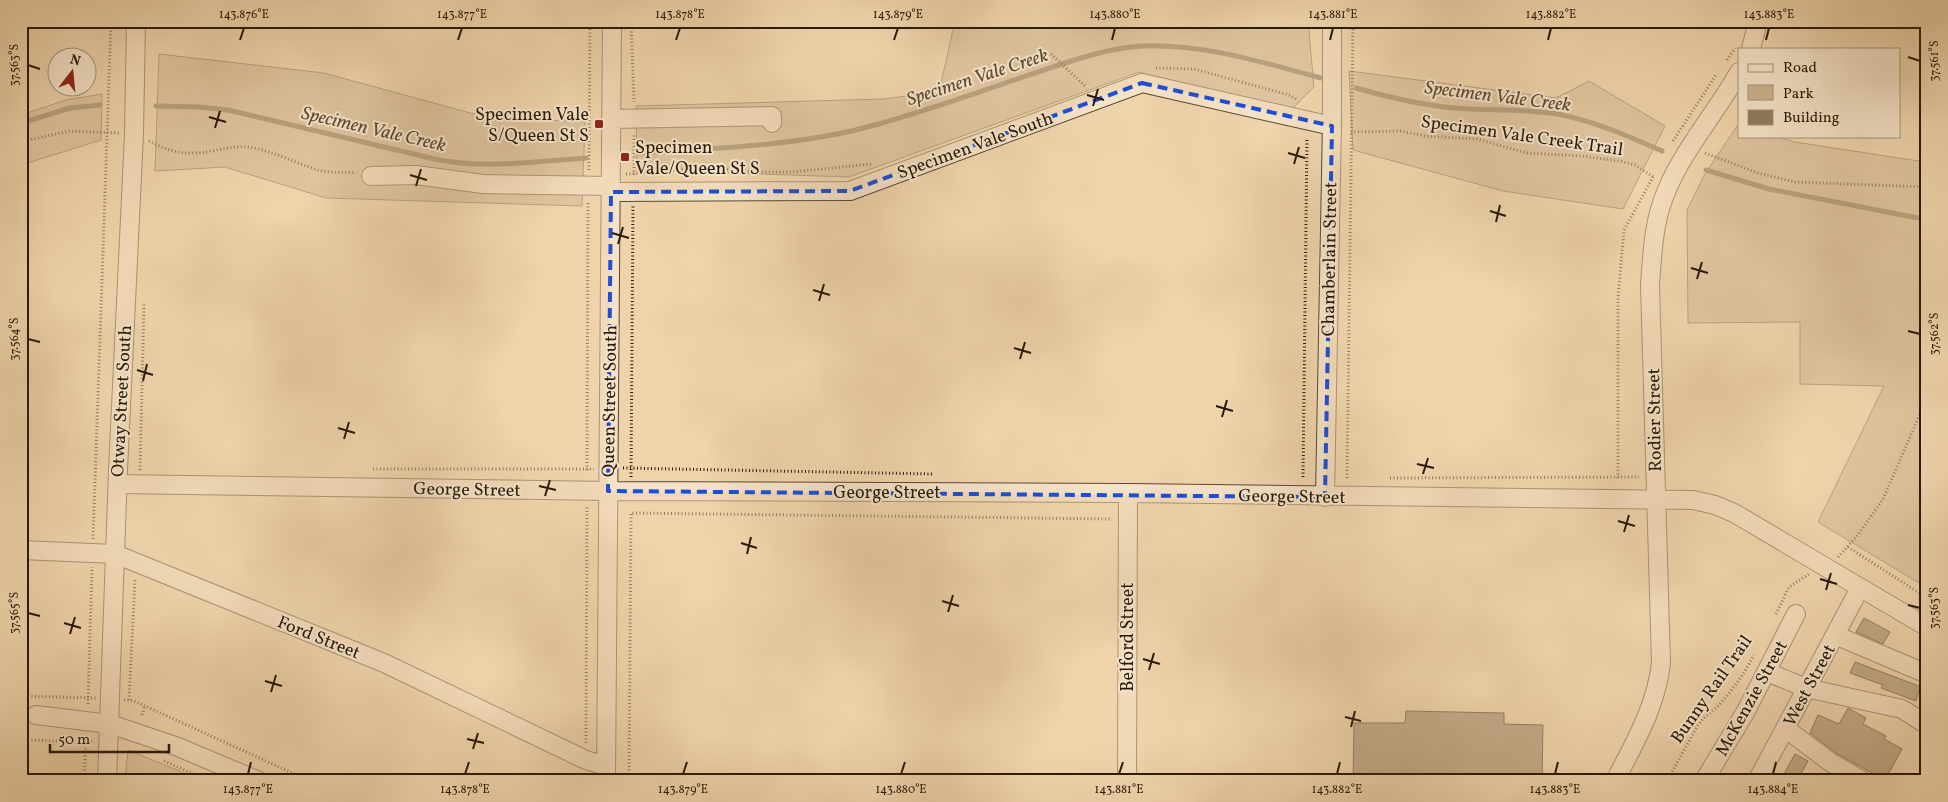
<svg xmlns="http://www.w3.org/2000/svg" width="1948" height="802" font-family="Vollkorn,serif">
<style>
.green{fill:#cdb490;stroke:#7a674e}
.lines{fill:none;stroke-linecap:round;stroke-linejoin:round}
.stream{stroke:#76644b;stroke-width:5}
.building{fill:#8f7b5f;stroke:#271a0c}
.minor-casing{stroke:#594834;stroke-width:20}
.path{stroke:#271a0c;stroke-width:3;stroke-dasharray:1 2.5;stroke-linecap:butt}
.minor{stroke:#f5e3c8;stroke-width:18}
.marked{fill:none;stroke:#1d4ed8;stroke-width:4;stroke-dasharray:10 6;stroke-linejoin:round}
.ticks{fill:none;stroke:#271a0c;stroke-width:2}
.poi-dot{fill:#8f2418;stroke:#f5e3c8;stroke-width:2}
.labels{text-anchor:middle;stroke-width:4;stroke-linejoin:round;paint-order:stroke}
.poi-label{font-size:18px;fill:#271a0c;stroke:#f5e3c8;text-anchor:end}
.street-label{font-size:18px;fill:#271a0c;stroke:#f5e3c8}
.water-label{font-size:19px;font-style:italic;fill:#5c4b36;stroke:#f5e3c8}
.neatline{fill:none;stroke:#271a0c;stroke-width:2}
.ticks-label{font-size:12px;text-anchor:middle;fill:#271a0c}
</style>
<rect width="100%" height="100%" fill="#efd4ab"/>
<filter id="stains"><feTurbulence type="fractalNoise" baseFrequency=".004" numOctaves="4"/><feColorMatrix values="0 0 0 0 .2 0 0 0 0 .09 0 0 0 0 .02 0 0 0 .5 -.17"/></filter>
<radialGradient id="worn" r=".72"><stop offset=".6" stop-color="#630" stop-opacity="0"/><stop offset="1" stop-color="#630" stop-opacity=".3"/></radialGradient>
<path class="green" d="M955 21H1308L1314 87 1290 111 1139 72 849 177 637 170 636 106 883 99 939 92Z
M159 54 324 73 485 117 585 122 582 206 326 198 225 167 155 171Z
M1349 71 1556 98 1589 81 1665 126 1623 209 1503 191 1353 150Z
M1927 76V588L1818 522 1884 386 1800 384V322L1688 323 1687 210 1705 174 1737 126 1739 127V136H1774L1795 142 1925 162Z
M102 94 101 140 21 165V115L66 100Z
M128 750 204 781H125Z"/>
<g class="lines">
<path class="stream" d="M1356 88C1388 97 1420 105 1454 108 1488 111 1523 108 1557 114 1594 121 1628 136 1662 151
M156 106 199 107 228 110 439 160C487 169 538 161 586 158
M21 123 70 108 100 105
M639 153C718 148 800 146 875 125 926 111 976 93 1026 76 1063 64 1101 49 1140 46 1202 43 1261 62 1321 78
M1706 170 1769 189 1918 218"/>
</g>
<path class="building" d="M1864 618 1890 632 1883 644 1856 632Z
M1855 662 1919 686 1920 687 1916 701 1881 688 1883 685 1850 673Z
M1848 708 1866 718 1863 724 1886 736 1884 739 1902 749 1885 780 1836 753 1810 733 1818 715 1839 724Z
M1406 711 1504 713V724L1543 725 1542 781H1353L1354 723H1405Z
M1795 754 1808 761 1797 781H1780Z"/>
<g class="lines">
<g class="minor-casing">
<path id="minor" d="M1751 49 1758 21
M612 119 772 116V123
M371 176 416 175 483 184 611 186
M611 192 850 191 1142 83 1332 126
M118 484 608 491 1128 493 1693 500 1715 505 1734 513 1927 627
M1325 497 1332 121V21
M21 550 115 554 384 663 586 760 606 766
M1835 635 1927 674
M1767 672 1806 688 1902 709 1927 725
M36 715 110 724 178 747 259 781
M1785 728 1830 762 1863 781
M107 781 118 470 134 134 136 21
M606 781 612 21
M1127 781 1128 493
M1615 781C1635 742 1656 707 1661 663L1650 285C1652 259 1653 233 1660 209 1675 158 1714 117 1739 72
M1704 781 1746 711 1796 614
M1757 781 1860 588"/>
</g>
<path class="path" d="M631 21 634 102
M1051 54 1085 86
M1727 60 1735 48
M1156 68 1194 69 1289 95 1298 100
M1351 132 1401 131 1425 136 1477 139 1527 153 1582 156 1620 161 1635 165 1655 178
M149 141C162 148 177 154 193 153 212 153 230 145 249 147 273 151 295 163 318 170 330 173 343 172 356 173
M1673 141 1716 75
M21 142 69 131 120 133
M1705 153 1758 173 1795 182 1927 187
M589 170 590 21
M626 174 710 167 752 172H792L872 164
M634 175V133
M623 468 932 474
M373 469H594
M140 470 144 304
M587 470 588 201
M631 477 633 206
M1303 477 1307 138
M1347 478 1353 21
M1390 478 1639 477
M1618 478V297L1624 230 1653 177
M93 539 111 21
M1848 547 1927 598
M1838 557 1858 535 1883 499 1927 398
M1776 614 1789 587 1809 574
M21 696 96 698
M124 700 134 701 310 781
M129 700 135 579
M88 704 92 567
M142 715 145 706
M21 740 93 742
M586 743 587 506
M164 761 210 781
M84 781 86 740
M629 781 631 513 1112 519
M1667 781 1698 725C1704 717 1711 712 1718 706 1732 691 1745 673 1754 655"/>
<use href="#minor" class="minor"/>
</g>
<path d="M0 0H1948V802H0ZM1142 83 1332 126 1325 497 608 491 611 192 850 191Z" fill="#efd4ab" fill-opacity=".55" fill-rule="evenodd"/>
<path class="marked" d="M1142 83 1332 126 1325 497 608 491 611 192 850 191Z"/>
<path class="ticks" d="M240 40 244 28M458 40 462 28M676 40 680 28M894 40 898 28M1112 40 1115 28M1330 40 1333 28M1548 40 1551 28M1766 40 1769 28M1908 57 1920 61M28 65 40 69M1087 95 1104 100M1093 106 1098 89M209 117 226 122M215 128 220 111M1288 153 1305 158M1294 164 1299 147M410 175 427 180M416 186 421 169M1490 211 1506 216M1496 222 1500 205M612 233 629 238M618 244 623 227M1691 268 1708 273M1697 279 1702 262M813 290 830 295M819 301 824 284M1908 331 1920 334M28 339 40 342M1014 348 1031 353M1020 359 1025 342M137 370 153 375M143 381 147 364M1216 406 1233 411M1222 417 1227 400M338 428 355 433M344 439 349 422M1417 464 1434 468M1423 474 1428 458M539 486 556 490M545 496 550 480M1618 521 1635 526M1624 532 1629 515M741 543 757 548M747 554 751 537M1820 579 1837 584M1826 590 1831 573M942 601 959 606M1908 605 1920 608M948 612 953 595M28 613 40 616M64 623 81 628M70 634 75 617M1143 659 1160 664M1149 670 1154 653M265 681 282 686M271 692 276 675M1345 717 1361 721M1351 727 1355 711M467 739 484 743M473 749 478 733M248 774 251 762M465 774 469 762M683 774 687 762M901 774 905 762M1119 774 1123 762M1337 774 1340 762M1555 774 1558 762M1773 774 1776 762"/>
<g class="poi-dot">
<rect x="594" y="119" width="10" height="10" rx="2.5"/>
<rect x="620" y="152" width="10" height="10" rx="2.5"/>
</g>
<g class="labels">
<g class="poi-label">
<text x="589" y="120">Specimen Vale<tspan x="589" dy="21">S/Queen St S</tspan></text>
<text x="635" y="153" text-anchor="start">Specimen<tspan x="635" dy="21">Vale/Queen St S</tspan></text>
</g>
<g class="street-label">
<text transform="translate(1522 135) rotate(8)" y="6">Specimen Vale Creek Trail</text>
<text transform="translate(975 145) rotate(-20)" y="6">Specimen Vale South</text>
<text transform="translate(1329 259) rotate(-89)" y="6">Chamberlain Street</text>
<text transform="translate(121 401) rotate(-87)" y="6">Otway Street South</text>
<text transform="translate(609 401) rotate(-89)" y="6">Queen Street South</text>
<text transform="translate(1654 420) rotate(-91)" y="6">Rodier Street</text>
<text transform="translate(467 489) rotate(1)" y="6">George Street</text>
<text x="887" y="498">George Street</text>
<text transform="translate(1292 496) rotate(1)" y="6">George Street</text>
<text transform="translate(319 637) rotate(22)" y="6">Ford Street</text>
<text transform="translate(1127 637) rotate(-90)" y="6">Belford Street</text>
<text transform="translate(1809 685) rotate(-62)" y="6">West Street</text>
<text transform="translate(1711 689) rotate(-55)" y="6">Bunny Rail Trail</text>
<text transform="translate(1751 698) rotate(-61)" y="6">McKenzie Street</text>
</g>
<g class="water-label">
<text transform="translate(977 76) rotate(-18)" y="7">Specimen Vale Creek</text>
<text transform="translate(1498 95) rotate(7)" y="7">Specimen Vale Creek</text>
<text transform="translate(374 128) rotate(13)" y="7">Specimen Vale Creek</text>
</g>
</g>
<rect width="1948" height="802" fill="none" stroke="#efd4ab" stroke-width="55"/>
<rect x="1738" y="48" width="162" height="90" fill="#f5e3c8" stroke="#a3937d"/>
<rect x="1748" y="64" width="25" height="8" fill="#f5e3c8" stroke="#a3937d"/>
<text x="1783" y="72" font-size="15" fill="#271a0c">Road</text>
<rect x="1748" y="85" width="25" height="15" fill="#cdb490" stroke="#a3937d"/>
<text x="1783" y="98" font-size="15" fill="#271a0c">Park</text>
<rect x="1748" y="110" width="25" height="15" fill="#8f7b5f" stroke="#a3937d"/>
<text x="1783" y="122" font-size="15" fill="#271a0c">Building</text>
<g transform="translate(72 72) rotate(16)"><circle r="24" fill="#f5e3c8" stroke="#a3937d"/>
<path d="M0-4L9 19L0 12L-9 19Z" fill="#8f2418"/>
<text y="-8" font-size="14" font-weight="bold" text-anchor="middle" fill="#271a0c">N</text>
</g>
<path d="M50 744v8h119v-8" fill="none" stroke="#271a0c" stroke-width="2.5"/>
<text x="58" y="744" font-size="15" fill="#271a0c" stroke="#f5e3c8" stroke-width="4" paint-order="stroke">50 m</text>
<rect x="28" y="28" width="1892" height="746" class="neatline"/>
<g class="ticks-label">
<text x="244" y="18">143.876°E</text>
<text x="462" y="18">143.877°E</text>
<text x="680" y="18">143.878°E</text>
<text x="898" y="18">143.879°E</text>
<text x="1115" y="18">143.880°E</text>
<text x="1333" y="18">143.881°E</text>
<text x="1551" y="18">143.882°E</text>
<text x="1769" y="18">143.883°E</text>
<text transform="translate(1934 61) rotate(-90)" y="4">37.561°S</text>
<text transform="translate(14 65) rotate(-90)" y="4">37.563°S</text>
<text transform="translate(1934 334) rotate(-90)" y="4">37.562°S</text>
<text transform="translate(14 339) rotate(-90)" y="4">37.564°S</text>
<text transform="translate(1934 608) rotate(-90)" y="4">37.563°S</text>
<text transform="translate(14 613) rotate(-90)" y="4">37.565°S</text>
<text x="248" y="793">143.877°E</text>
<text x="465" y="793">143.878°E</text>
<text x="683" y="793">143.879°E</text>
<text x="901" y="793">143.880°E</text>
<text x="1119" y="793">143.881°E</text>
<text x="1337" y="793">143.882°E</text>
<text x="1555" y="793">143.883°E</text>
<text x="1773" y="793">143.884°E</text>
</g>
<rect width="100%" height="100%" filter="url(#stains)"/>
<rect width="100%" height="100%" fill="url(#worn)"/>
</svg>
